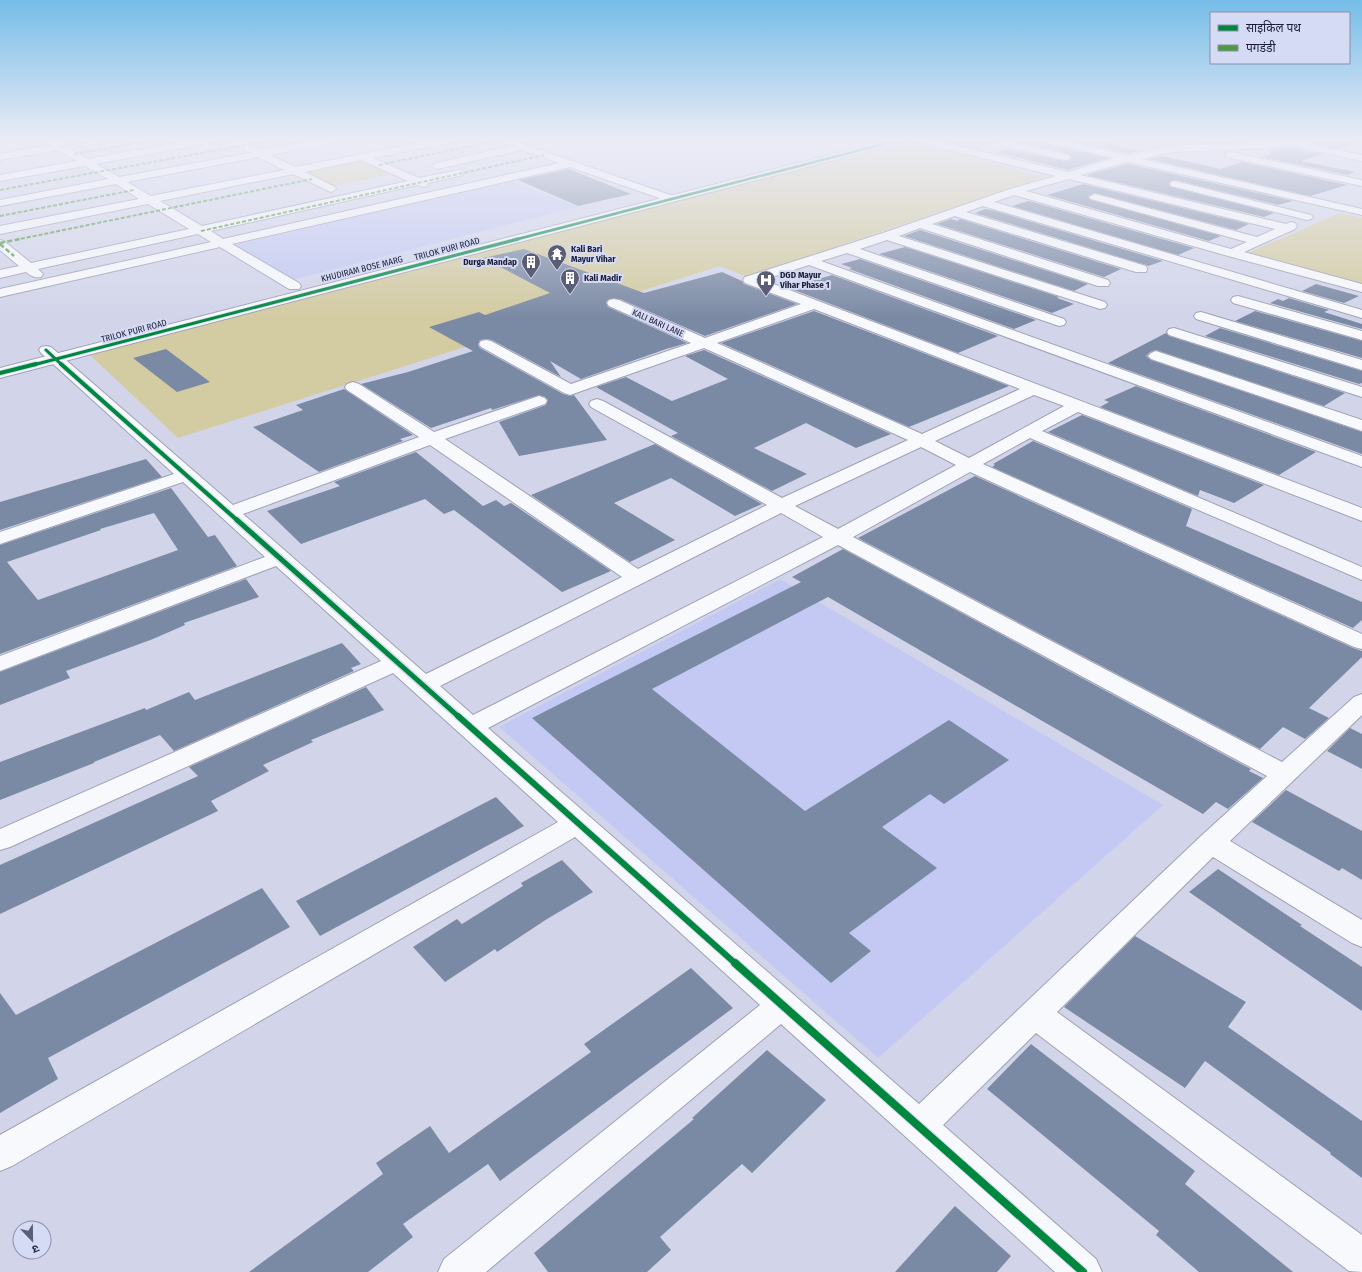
<svg xmlns="http://www.w3.org/2000/svg" width="1362" height="1272" font-family="'Fira Sans Condensed','Noto Sans Devanagari',sans-serif">
<style>
.built{fill:#c3c9f2}
.green{fill:#d3cba2}
.building{fill:#7b8aa4;fill-rule:evenodd}
.lines{fill:none;stroke-linecap:round;stroke-linejoin:round}
.minor-casing{stroke:#9fa1b6;stroke-width:2}
.tertiary-casing{stroke:#9fa1b6;stroke-width:2}
.minor{fill:#f8f9fc;fill-rule:evenodd}
.tertiary{fill:#f8f9fc;fill-rule:evenodd}
.rail-far2-casing{stroke:#cccdd4;stroke-width:2}
.rail-far1-casing{stroke:#cccdd4;stroke-width:3}
.rail-casing{stroke:#cccdd4;stroke-width:3.5}
.rail-far2{stroke:#d6dbf5;stroke-width:1.5;stroke-dasharray:4.5;stroke-linecap:butt}
.rail-far1{stroke:#d6dbf5;stroke-width:2;stroke-dasharray:5.5;stroke-linecap:butt}
.rail{stroke:#d6dbf5;stroke-width:2.5;stroke-dasharray:7;stroke-linecap:butt}
.quiet-far1{stroke:#4c9a43;stroke-width:2;stroke-dasharray:4 2;stroke-linecap:butt}
.quiet{stroke:#4c9a43;stroke-width:2.5;stroke-dasharray:5 2.5;stroke-linecap:butt}
.cycleway-far5-casing{stroke:#d6dbf5;stroke-width:3.5}
.cycleway-far4-casing{stroke:#d6dbf5;stroke-width:4.5}
.cycleway-far3-casing{stroke:#d6dbf5;stroke-width:6}
.cycleway-far2-casing{stroke:#d6dbf5;stroke-width:8}
.cycleway-far1-casing{stroke:#d6dbf5;stroke-width:8}
.cycleway-casing{stroke:#d6dbf5;stroke-width:10}
.cycleway-far5{stroke:#00873e;stroke-width:2.5}
.cycleway-far4{stroke:#00873e;stroke-width:3}
.cycleway-far3{stroke:#00873e;stroke-width:4}
.cycleway-far2{stroke:#00873e;stroke-width:5}
.cycleway-far1{stroke:#00873e;stroke-width:6}
.cycleway{stroke:#00873e;stroke-width:8}
.labels{text-anchor:middle;stroke-width:4;stroke-linejoin:round;paint-order:stroke}
.far-street-label{font-size:9px;fill:#1b1d35;stroke:#d6dbf5}
.far-poi-label{font-size:9px;font-weight:bold;fill:#1b1d35;stroke:#d6dbf5;text-anchor:start}
</style>
<rect width="100%" height="100%" fill="#d2d5ea"/>
<path class="built" d="M511 181 578 207 292 280 234 245Z
M780 579 1163 805 878 1058 499 727Z"/>
<path class="green" d="M904 140H1011L964 154 1033 175H1049L747 277 720 266 178 438 88 353Z
M360 158 395 173 321 189 286 173Z
M1340 213 1362 218V290L1241 256Z"/>
<path class="building" d="M1035 140H1041L1044 143 1108 158 1068 170 995 152 1006 149 1066 161 1072 158 1066 153 1024 143Z
M1066 140H1097L1141 151 1128 153Z
M1318 140H1349L1350 145 1339 149 1314 144Z
M1291 147 1323 154 1301 161 1355 172 1348 175 1261 157 1272 154 1267 150Z
M1163 156 1220 169 1243 162 1347 185 1310 196 1149 159Z
M1128 164 1293 201 1278 205 1175 180 1171 181 1169 183 1171 187 1274 213 1264 217 1086 175Z
M569 169 631 194 578 206 518 180Z
M1083 184 1249 224 1236 230 1095 193 1088 197 1091 200 1221 236 1209 241 1047 195Z
M1029 201 1194 248 1178 255 1012 206Z
M985 209 995 211 1163 261 1148 266 1146 265 975 213Z
M951 219 957 221 960 219 1121 269 1104 277 937 224Z
M920 230 1088 284 1074 291 904 236Z
M905 247 1059 297 1057 298 1074 304 1052 313 879 254Z
M524 249 644 293 722 272 742 281 744 284 797 304 705 336 620 299H609L606 302 608 307 687 343 670 348H669L581 379 550 361 561 377 492 340 486 339 480 340 478 345 480 348 563 394 570 396 574 395 607 440 519 456 499 422 546 405 548 400 545 397 539 395 492 410 491 408 431 428 361 384 408 372 473 351 429 327 479 312 485 315 550 293 483 258Z
M860 259 1036 320 1014 329 849 269 852 268 841 264Z
M832 275 998 336 958 353 789 288Z
M1316 284 1359 296 1344 303 1302 291Z
M1289 298 1329 310 1324 312 1362 324V329L1270 303 1278 299 1283 301Z
M814 311 1009 386 909 427 721 343Z
M1255 311 1362 341V358L1235 321Z
M1220 328 1362 371V383L1359 384 1205 336Z
M1166 333 1169 336 1345 393 1324 406 1156 350 1150 352 1146 356 1151 360 1362 432V454L1108 363Z
M166 349 210 382 177 392 133 358Z
M704 350 891 434 856 448 806 423 754 448 807 474 772 491 671 436 678 433 596 387 626 377 672 401 728 379 685 356Z
M1136 386 1316 452 1279 475 1100 407 1109 402 1104 400Z
M344 389 413 435 400 439 403 441 319 472 253 427 303 410 296 405Z
M1082 415 1264 485 1234 503 1200 490 1198 496 1048 432Z
M1033 441 1192 509 1186 526 1362 602V620L1353 628 992 467 995 465 993 464Z
M655 444 762 504 735 516 671 478 614 503 675 540 630 562 531 495Z
M416 452 483 506 496 500 504 506 511 503 611 571 562 592 454 510 444 514 425 499 301 544 267 511 340 486 334 482Z
M146 459 162 477 0 530V502Z
M975 476 1353 648 1362 651V657L1309 708 1329 718 1305 739 1283 727 1260 749 858 538Z
M171 488 208 537 215 535 237 566 0 654V545ZM154 513 178 550 38 600 7 562 101 530 100 529Z
M843 549 1243 765 1251 769 1249 771 1263 778 1228 809 1216 802 1203 814 828 597 652 689 805 811 949 720 1009 760 944 804 930 794 882 827 937 868 849 933 871 951 831 983 532 718 801 582 792 577Z
M246 579 259 597 184 623 185 625 153 639 66 671 70 678 0 705V672Z
M342 643 361 664 351 668 354 671 174 751 160 735 94 762V763L0 800V762L145 708 146 710 189 692 195 700Z
M366 687 384 710 311 740 313 742 263 765 269 771 211 801 218 811 0 914V865L198 776 189 767Z
M1350 728 1362 734V769L1327 751Z
M1286 790 1362 831V880L1342 868 1339 871 1252 822Z
M496 797 524 826 320 936 296 901Z
M562 860 593 892 547 919 497 952 495 949 445 982 413 947 457 919 462 924 523 886 521 883Z
M1218 869 1302 925 1300 926 1362 967V1011L1189 892Z
M262 888 290 927 48 1058 58 1079 0 1113V993L16 1015Z
M1135 936 1246 1002 1228 1027 1362 1121V1178L1330 1154 1331 1153 1205 1061 1185 1088 1064 1007Z
M691 968 733 1008 500 1181 488 1164 403 1224 413 1237 368 1272H249L383 1174 376 1163 430 1126 449 1153 591 1052 584 1044Z
M1031 1044 1195 1171 1185 1184 1293 1272H1199L1156 1235 1159 1231 987 1089Z
M767 1050 826 1100 752 1173 742 1164 660 1237 671 1250 647 1272H548L534 1253 694 1119 692 1118Z
M955 1206 1011 1256 997 1272H895Z"/>
<g class="lines">
<g class="minor-casing">
<path id="minor" d="M44 140H56L62 144 84 140H106L101 143 70 148 88 159 193 140H214L209 143 96 164 119 177 250 153 227 140H239L261 150 317 140H337L332 143 270 155 296 167 434 140H453L448 143 373 158 419 178 459 170 463 171 464 173 463 175 428 183 427 186 423 187 417 185 211 231 223 239 559 163 522 150 437 169 432 166 437 163 511 146 503 142 505 140H511L676 197 678 199 676 201H668L570 167 232 244 299 283 301 286 299 289H289L220 247 0 297V289L211 242 198 234 38 269 43 274 41 277C34 278 31 276 26 272L0 278V270L19 266 0 250V240L4 241 31 263 189 229 148 204 0 234V226L139 199 116 184 0 206V200L108 179 85 166 0 181V175L77 161 59 150 0 160V154L51 145ZM258 157 284 170 151 196 127 182ZM361 160 408 181 202 226 160 201 293 174 331 192 336 189 335 187 305 172Z
M916 140H933L1068 172 1114 158 1044 142 1042 140H1059L1128 155 1172 146 1317 140 1315 142 1307 144 1362 155V161L1291 145 1271 148 1172 152 1142 159 1362 209V215L1128 162 1080 175 1286 224 1291 222 1295 223 1297 226 1295 229 1244 252 1362 284V292L1228 256 1014 195 994 202 1362 310V318L983 206 966 212 1146 266 1147 269 1146 272H1136L955 216 932 224 1108 280 1110 283 1108 286H1098L920 228 899 236 1105 302 1107 305 1105 308 1100 309 887 240 860 249 1064 319 1066 322 1064 325 1059 326 847 253 821 261 1362 456V467L809 265 763 280 1362 508V521L1078 412 1042 431 1362 567V580L1030 438 983 464 1362 634V649L1354 647 970 472 853 537 1282 762 1354 697 1362 694V715L1230 841 1362 920V947L1352 943 1213 857 1057 1012 1362 1235V1272L1349 1271 1036 1033 943 1125 1096 1259 1102 1272H1055L781 1024 486 1272H438L444 1259 760 1005 575 837 12 1166 0 1171V1135L558 822 393 673 10 847 0 850V829L381 661 276 566 0 671V656L265 557 183 482 0 544V532L174 474 41 353 39 350 41 347 46 346 51 347 233 505 419 437 347 390 345 387 347 384 353 382 359 384 434 432 533 398 539 396 545 398 547 401 545 404 445 439 638 569 767 505 591 407 589 404 591 401 597 399 603 401 782 498 908 440 704 348 570 395 564 393 481 347 479 344 481 341 486 340 491 341 571 384 691 343 609 306 607 303 609 300 614 299 619 300 705 338 801 304 745 283 743 280 745 277 883 233 1010 189 1056 176 918 142ZM1069 179 1275 229 1257 237 1095 194 1089 197 1091 199 1247 242 1231 249 1026 191ZM814 309 1020 389 922 434 717 343ZM1034 395 1064 406 969 458 935 441ZM430 445 622 577 426 674 243 514ZM921 447 956 465 838 529 795 506ZM781 513 823 537 473 715 440 686ZM838 545 1267 776 1201 836 919 1104 488 728Z
M1005 141 1066 154 1071 157 1066 160 1002 146 1000 144 1002 142Z
M1230 152 1362 180V186L1226 157 1225 155 1226 153Z
M1175 181 1311 215 1313 217 1311 219 1307 220 1171 186 1170 184 1171 182Z
M1238 296 1362 331V340L1233 303 1231 300 1233 297Z
M1201 312 1362 360V370L1196 319 1194 316 1196 313Z
M1174 328 1362 387V397L1169 335 1167 332 1169 329Z
M1156 351 1362 420V431L1151 359 1148 356 1151 353Z"/>
</g>
<g class="tertiary-casing">
<path id="tertiary" d="M888 140H904L902 142 0 378V368Z"/>
</g>
<use href="#minor" class="minor"/>
<use href="#tertiary" class="tertiary"/>
<g class="rail-far2-casing">
<path id="rail-far2" d="M514 240 899 140"/>
</g>
<g class="rail-far1-casing">
<path id="rail-far1" d="M33 365 518 239"/>
</g>
<g class="rail-casing">
<path id="rail" d="M0 373 36 364"/>
</g>
<use href="#rail-far2" class="rail-far2"/>
<use href="#rail-far1" class="rail-far1"/>
<use href="#rail" class="rail"/>
<path class="quiet-far1" d="M61 147 101 140
M74 154 156 140
M379 165 501 140
M0 190 272 140
M0 216 134 190
M201 231 544 155
M15 240 312 179"/>
<path class="quiet" d="M0 243 20 239
M0 244 14 256"/>
<g class="cycleway-far5-casing">
<path id="cycleway-far5" d="M514 240 899 140"/>
</g>
<g class="cycleway-far4-casing">
<path id="cycleway-far4" d="M46 350 62 365
M33 365 518 239"/>
</g>
<g class="cycleway-far3-casing">
<path id="cycleway-far3" d="M61 364 238 521
M0 373 36 364"/>
</g>
<g class="cycleway-far2-casing">
<path id="cycleway-far2" d="M237 520 459 717"/>
</g>
<g class="cycleway-far1-casing">
<path id="cycleway-far1" d="M458 716 736 964"/>
</g>
<g class="cycleway-casing">
<path id="cycleway" d="M735 963 1083 1272"/>
</g>
<use href="#cycleway-far5" class="cycleway-far5"/>
<use href="#cycleway-far4" class="cycleway-far4"/>
<use href="#cycleway-far3" class="cycleway-far3"/>
<use href="#cycleway-far2" class="cycleway-far2"/>
<use href="#cycleway-far1" class="cycleway-far1"/>
<use href="#cycleway" class="cycleway"/>
</g>
<linearGradient id="sky" x2="0" y2="1"><stop stop-color="#76bde8"/><stop offset="0.44" stop-color="#ebecf6"/><stop offset="1" stop-color="#ebecf6" stop-opacity="0"/></linearGradient>
<rect width="1362" height="318" fill="url(#sky)"/>
<defs>
<g id="temple-pin" transform="scale(1)"><path d="M0 17L-7.5 6A9.5 9.5 0 1 1 7.5 6Z" fill="#5b5d74" stroke="#d6dbf5"/><path d="M0-6L5-2H3V0L6.5 2.5H4V6H1.5V3h-3V6H-4V2.5H-6.5L-3 0V-2H-5Z" fill="#fff"/></g>
<g id="building-pin" transform="scale(1)"><path d="M0 17L-7.5 6A9.5 9.5 0 1 1 7.5 6Z" fill="#5b5d74" stroke="#d6dbf5"/><path d="M-4-6H4V6H1V3H-1V6H-4ZM-2.5-4.3h1.7v1.8h-1.7ZM.8-4.3h1.7v1.8H.8ZM-2.5-1h1.7V.8h-1.7ZM.8-1h1.7V.8H.8Z" fill="#fff"/></g>
<g id="hospital-pin" transform="scale(1)"><path d="M0 17L-7.5 6A9.5 9.5 0 1 1 7.5 6Z" fill="#5b5d74" stroke="#d6dbf5"/><path d="M-5-5h3v3.5h4V-5h3V5h-3V1.5h-4V5h-3Z" fill="#fff"/></g>
</defs>
<g fill-rule="evenodd">
<use href="#temple-pin" x="557" y="254"/>
<use href="#building-pin" x="531" y="262"/>
<use href="#building-pin" x="570" y="278"/>
<use href="#hospital-pin" x="766" y="280"/>
</g>
<g class="labels">
<g class="far-street-label">
<text transform="translate(447 249) rotate(-15)" y="3">TRILOK PURI ROAD</text>
<text transform="translate(362 269) rotate(-14)" y="3">KHUDIRAM BOSE MARG</text>
<text transform="translate(658 323) rotate(24)" y="3">KALI BARI LANE</text>
<text transform="translate(134 331) rotate(-15)" y="3">TRILOK PURI ROAD</text>
</g>
<g class="far-poi-label">
<text x="571" y="252">Kali Bari<tspan x="571" dy="10">Mayur Vihar</tspan></text>
<text x="517" y="265" text-anchor="end">Durga Mandap</text>
<text x="780" y="278">DGD Mayur<tspan x="780" dy="10">Vihar Phase 1</tspan></text>
<text x="584" y="281">Kali Madir</text>
</g>
</g>
<rect x="1210" y="12" width="140" height="52" fill="#d6dbf5" stroke="#8b8fa8"/>
<rect x="1218" y="25" width="20" height="6" fill="#00873e" stroke="#8b8fa8"/>
<text x="1246" y="32" font-size="12" fill="#1b1d35">साइकिल पथ</text>
<rect x="1218" y="45" width="20" height="6" fill="#4c9a43" stroke="#8b8fa8"/>
<text x="1246" y="52" font-size="12" fill="#1b1d35">पगडंडी</text>
<g transform="translate(32 1240) rotate(158)"><circle r="19" fill="#d6dbf5" stroke="#8b8fa8"/>
<path d="M0-3L7 15L0 10L-7 15Z" fill="#5b5d74"/>
<text y="-6" font-size="11" font-weight="bold" text-anchor="middle" fill="#1b1d35">उ</text>
</g>
</svg>
